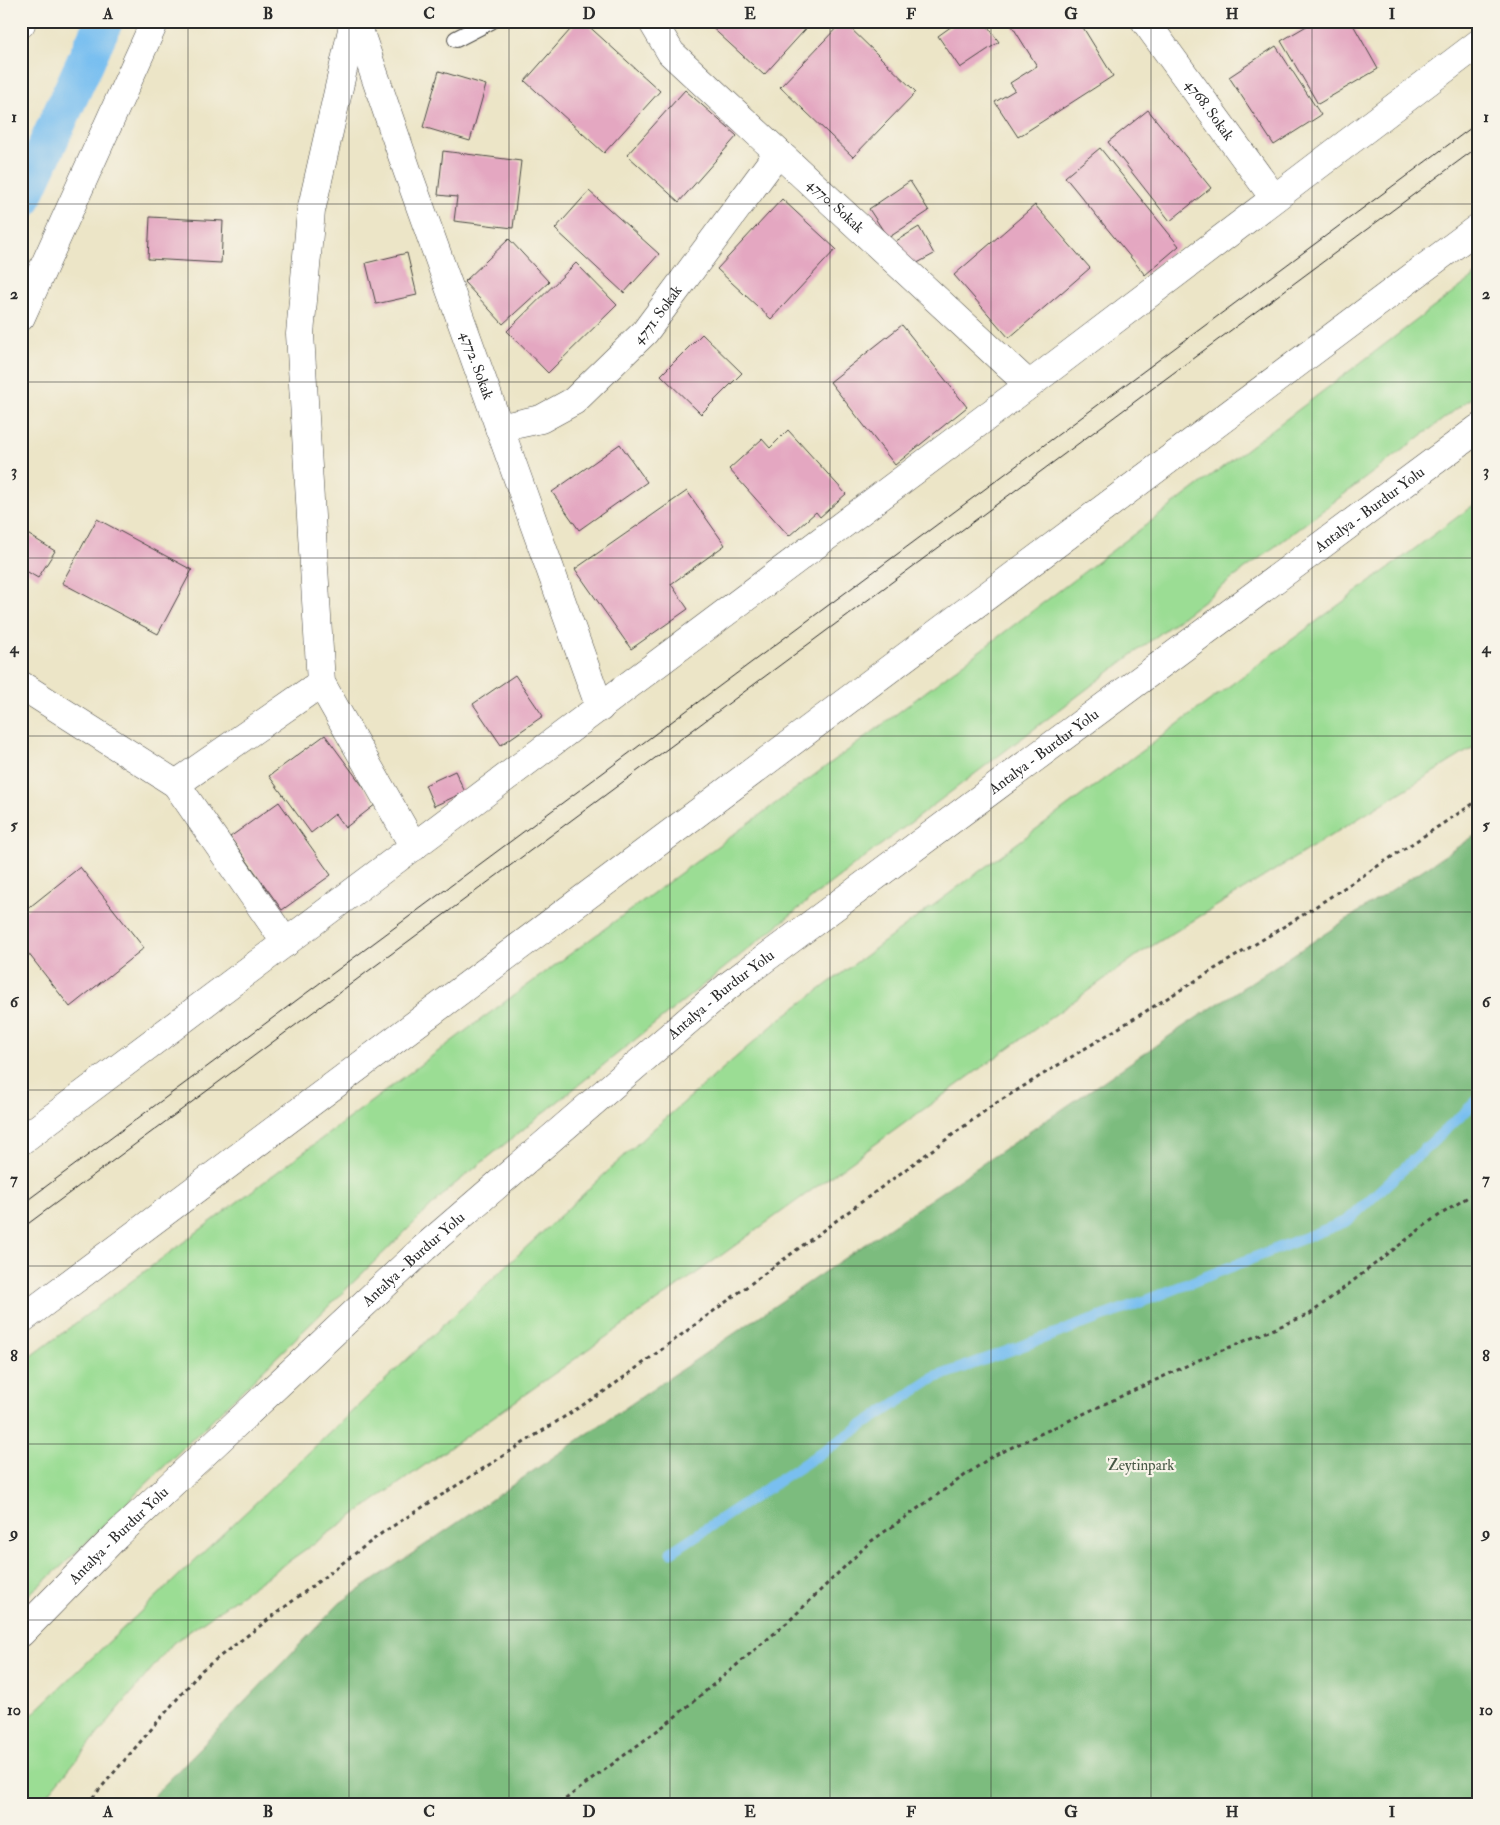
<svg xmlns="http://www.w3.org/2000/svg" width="1500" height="1825" font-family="'IM FELL Double Pica',serif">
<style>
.green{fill:#9bdd94;stroke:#638460}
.forest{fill:#7cbc7e;stroke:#547454}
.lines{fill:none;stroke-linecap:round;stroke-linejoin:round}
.stream{stroke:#79bff0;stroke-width:11}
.canal{stroke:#79bff0;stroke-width:38}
.building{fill:#e4a7c1}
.lane-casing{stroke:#484742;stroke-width:18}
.street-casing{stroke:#484742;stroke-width:29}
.secondary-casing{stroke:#484742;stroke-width:29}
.highway-casing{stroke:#484742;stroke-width:29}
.path{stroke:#484742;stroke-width:3;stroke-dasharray:4 4;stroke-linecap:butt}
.lane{stroke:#fff;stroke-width:16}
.street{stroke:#fff;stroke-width:28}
.secondary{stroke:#fff;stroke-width:28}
.highway{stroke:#fff;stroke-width:28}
.tram{stroke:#2b2b2b;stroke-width:1}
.grid{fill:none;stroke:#2b2b2b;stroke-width:1;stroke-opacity:0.55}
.labels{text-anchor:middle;stroke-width:4.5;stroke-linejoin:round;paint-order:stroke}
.street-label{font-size:15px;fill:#2b2b2b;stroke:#f7f3e8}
.park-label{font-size:15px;fill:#475845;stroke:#f7f3e8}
.neatline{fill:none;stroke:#2b2b2b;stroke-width:2}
.grid-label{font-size:16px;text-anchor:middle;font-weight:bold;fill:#2b2b2b}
</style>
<rect width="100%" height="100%" fill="#f7f3e8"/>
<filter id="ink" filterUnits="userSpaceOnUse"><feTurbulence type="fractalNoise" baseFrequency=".02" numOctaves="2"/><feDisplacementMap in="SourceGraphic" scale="10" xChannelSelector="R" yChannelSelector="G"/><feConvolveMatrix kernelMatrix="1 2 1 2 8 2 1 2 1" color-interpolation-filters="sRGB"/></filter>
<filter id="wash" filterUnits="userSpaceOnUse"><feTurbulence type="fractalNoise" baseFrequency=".0096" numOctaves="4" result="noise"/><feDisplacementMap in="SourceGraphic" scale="20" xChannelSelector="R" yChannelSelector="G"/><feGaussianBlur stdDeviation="1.12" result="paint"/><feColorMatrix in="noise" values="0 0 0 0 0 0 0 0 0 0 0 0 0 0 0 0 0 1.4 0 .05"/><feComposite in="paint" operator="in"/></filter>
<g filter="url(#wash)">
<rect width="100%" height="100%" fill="#ece5c7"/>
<path class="green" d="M1479 273V392L828 885 450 1188 64 1564 21 1601V1364L472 1026 858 743Z
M1479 501V744L1139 954 701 1270 173 1643 40 1804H21V1725L474 1296 651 1131 780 1019Z"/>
<path class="forest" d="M1479 833V1804H146L340 1603 1187 1024Z"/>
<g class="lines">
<path class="stream" d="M671 1552 934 1378 1134 1305 1347 1221 1479 1099"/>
<path class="canal" d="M21 202 104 21"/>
</g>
<g id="blocks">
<path class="building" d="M578 21H583L660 91 604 153 525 81Z
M709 21H813L764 75 707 23Z
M843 21 916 92 853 157 780 87Z
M959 21H984L999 42 960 68 938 36Z
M1009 21H1079L1113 76 1018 137 995 102 1015 90 1010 83 1037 66Z
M1315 21H1351L1378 69 1318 104 1281 41Z
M1276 46 1321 115 1274 145 1229 77Z
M439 71 486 85 470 141 423 127Z
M685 90 737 136 679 202 627 155Z
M1148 110 1211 188 1170 221 1108 142Z
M1100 148 1179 246 1145 275 1065 177Z
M443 151 521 161 513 228 454 221 457 197 438 195Z
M910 181 929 211 888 238 869 209Z
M589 191 659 254 624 293 555 229Z
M782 199 836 249 771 319 717 269Z
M1035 205 1090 268 1009 338 954 275Z
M150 217 223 221 221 263 148 259Z
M919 227 934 254 910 267 896 241Z
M509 239 549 282 503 324 464 282Z
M407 253 417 295 376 304 366 263Z
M576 263 617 305 548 373 507 331Z
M902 325 967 407 895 465 830 382Z
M702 334 742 373 701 414 661 375Z
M788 430 846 494 820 517 816 512 789 536 729 469 762 439 770 448Z
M620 444 647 482 579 530 552 492Z
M687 491 725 545 671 584 688 609 631 649 575 569Z
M97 519 192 570 158 634 62 583Z
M21 530 55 551 38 578 21 568Z
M515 675 543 716 501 745 473 704Z
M325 735 376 804 345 828 335 814 311 833 269 776Z
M455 771 465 792 434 806 425 785Z
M279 802 331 875 282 910 230 837Z
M80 867 144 948 70 1007 21 944V914Z"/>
</g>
</g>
<g filter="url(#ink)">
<use href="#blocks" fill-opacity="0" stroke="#484742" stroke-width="1"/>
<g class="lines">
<g class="lane-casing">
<path id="lane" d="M456 39 491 21"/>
</g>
<g class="street-casing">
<g id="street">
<path d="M354 21 311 211 300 334 321 683 414 847"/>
<path id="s1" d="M356 21 407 170 600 708"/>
<path id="s2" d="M652 21 671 53 1029 385"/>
<path id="s3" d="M1145 21 1274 198"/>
<path id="s4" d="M499 428 541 419 574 401 645 332 778 153"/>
<path d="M21 685 176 784 286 943"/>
<path d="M176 784 321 683"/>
<path d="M21 1141 1029 385 1479 43"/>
</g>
</g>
<g class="secondary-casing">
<path id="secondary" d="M21 24 22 21
M21 317 155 21"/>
</g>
<g class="highway-casing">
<g id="highway">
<path d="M21 1320 1479 227"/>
<path id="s5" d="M21 1633 116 1536 424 1248 728 986 1479 428"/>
</g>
</g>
<path class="path" d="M87 1804 202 1670 382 1533 608 1389 993 1105 1301 916 1479 800
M559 1804 670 1721 789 1621 870 1542 991 1457 1201 1359 1310 1314 1432 1220 1479 1190"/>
<use href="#lane" class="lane"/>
<use href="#street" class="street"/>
<use href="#secondary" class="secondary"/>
<use href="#highway" class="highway"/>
<path class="tram" d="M21 1205 1479 122
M21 1229 1479 146"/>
</g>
</g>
<path class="grid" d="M188 21V1804M349 21V1804M509 21V1804M670 21V1804M830 21V1804M991 21V1804M1151 21V1804M1312 21V1804M21 204H1479M21 382H1479M21 558H1479M21 736H1479M21 912H1479M21 1090H1479M21 1266H1479M21 1444H1479M21 1620H1479"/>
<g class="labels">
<g class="street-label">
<text dy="5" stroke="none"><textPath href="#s3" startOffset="110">4768. Sokak</textPath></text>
<text dy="5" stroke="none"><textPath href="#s2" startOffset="262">4770. Sokak</textPath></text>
<text dy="5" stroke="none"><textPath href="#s4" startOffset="201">4771. Sokak</textPath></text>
<text dy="5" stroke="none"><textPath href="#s1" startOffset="365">4772. Sokak</textPath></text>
<text dy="5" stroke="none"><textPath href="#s5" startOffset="1758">Antalya - Burdur Yolu</textPath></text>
<text dy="5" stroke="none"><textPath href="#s5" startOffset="1352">Antalya - Burdur Yolu</textPath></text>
<text dy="5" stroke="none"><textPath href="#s5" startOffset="948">Antalya - Burdur Yolu</textPath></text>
<text dy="5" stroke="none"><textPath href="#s5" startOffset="542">Antalya - Burdur Yolu</textPath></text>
<text dy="5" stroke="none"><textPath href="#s5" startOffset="138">Antalya - Burdur Yolu</textPath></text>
</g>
<g class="park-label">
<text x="1141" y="1470">Zeytinpark</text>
</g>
</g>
<rect width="1500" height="1825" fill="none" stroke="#f7f3e8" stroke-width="55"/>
<rect x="28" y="28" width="1444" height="1770" class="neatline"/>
<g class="grid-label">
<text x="108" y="19">A</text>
<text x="268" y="19">B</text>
<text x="429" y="19">C</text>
<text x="589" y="19">D</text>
<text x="750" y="19">E</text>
<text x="911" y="19">F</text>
<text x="1071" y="19">G</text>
<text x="1232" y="19">H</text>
<text x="1392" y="19">I</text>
<text x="14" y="122">1</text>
<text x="1486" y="122">1</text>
<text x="14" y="299">2</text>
<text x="1486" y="299">2</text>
<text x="14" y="476">3</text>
<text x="1486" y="476">3</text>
<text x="14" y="653">4</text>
<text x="1486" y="653">4</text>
<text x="14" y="830">5</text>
<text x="1486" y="830">5</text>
<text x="14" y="1007">6</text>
<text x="1486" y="1007">6</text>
<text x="14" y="1184">7</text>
<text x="1486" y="1184">7</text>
<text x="14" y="1361">8</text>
<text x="1486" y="1361">8</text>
<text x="14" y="1538">9</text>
<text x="1486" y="1538">9</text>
<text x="14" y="1715">10</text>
<text x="1486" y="1715">10</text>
<text x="108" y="1817">A</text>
<text x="268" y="1817">B</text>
<text x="429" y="1817">C</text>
<text x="589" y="1817">D</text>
<text x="750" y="1817">E</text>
<text x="911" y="1817">F</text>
<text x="1071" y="1817">G</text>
<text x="1232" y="1817">H</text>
<text x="1392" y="1817">I</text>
</g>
</svg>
